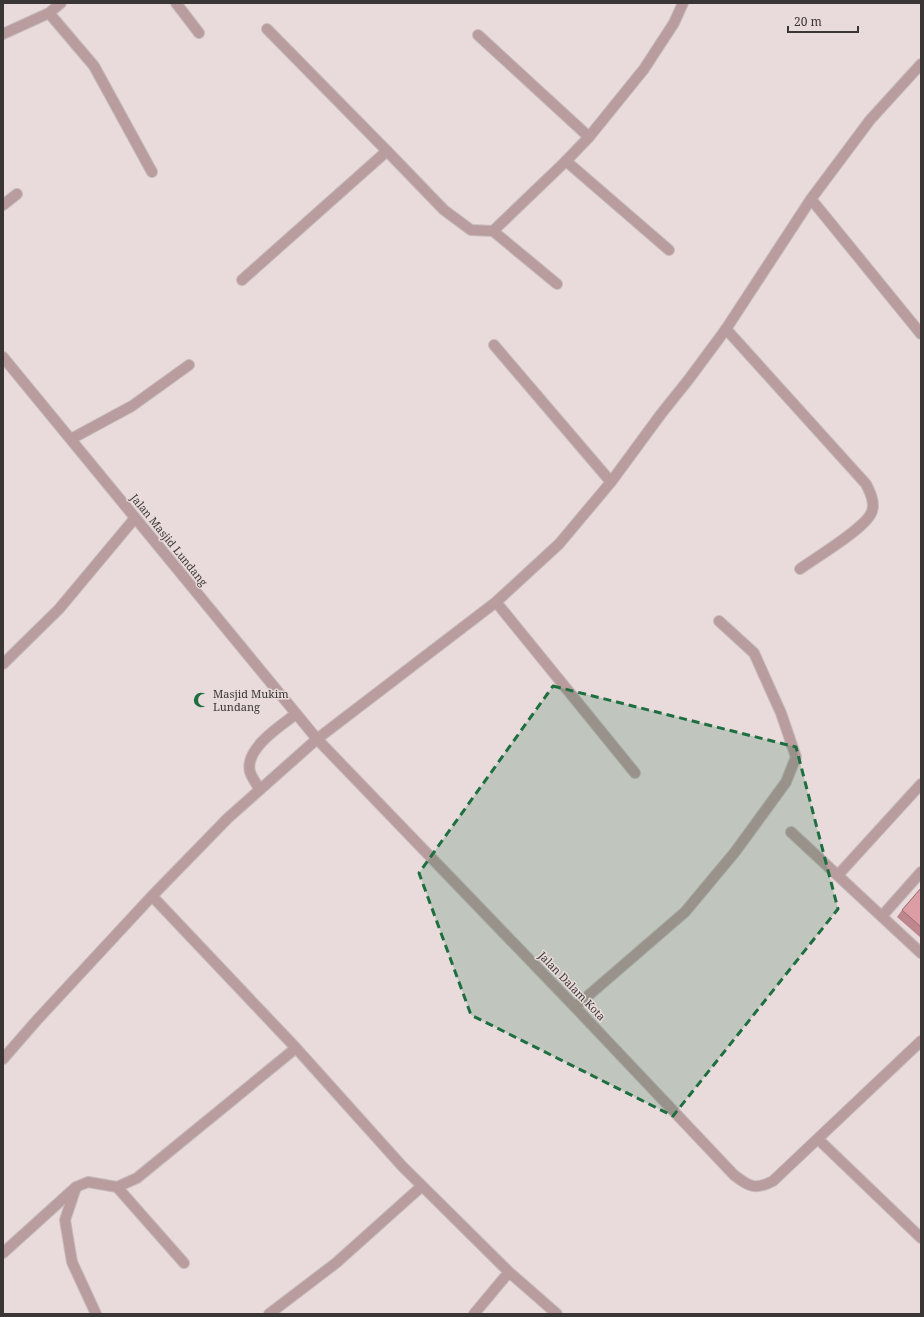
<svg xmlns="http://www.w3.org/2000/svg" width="924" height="1317" font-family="'Noto Serif',serif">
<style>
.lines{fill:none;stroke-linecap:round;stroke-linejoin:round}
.lane-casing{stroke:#c6babb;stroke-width:12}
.street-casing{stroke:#c6babb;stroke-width:12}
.lane{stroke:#b89c9e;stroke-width:10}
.street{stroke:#b89c9e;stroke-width:10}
.wall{fill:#bd878d}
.building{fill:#dc9da4;stroke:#9a6e73}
.marked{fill:#1d6f40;fill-opacity:0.2;stroke:#1d6f40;stroke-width:3;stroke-dasharray:8 5;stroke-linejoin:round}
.labels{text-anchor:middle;stroke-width:3;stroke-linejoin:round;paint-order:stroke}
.street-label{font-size:11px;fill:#3b3636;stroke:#e9dbdc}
.poi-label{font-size:11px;fill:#3b3636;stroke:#e9dbdc;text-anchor:start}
</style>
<rect width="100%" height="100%" fill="#e9dbdc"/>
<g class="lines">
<g class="lane-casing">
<path id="lane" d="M267 29 387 151
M478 35 589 137
M566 161 669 250
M493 231 557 284
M726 329 866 484C870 492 875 502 872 511 868 527 815 558 800 569
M71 439 132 406 189 365
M259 789C257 784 252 778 250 772 244 749 280 726 296 714
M791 832 921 953
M838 875 921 784
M882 916 921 872
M76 1187 65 1220 72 1262 96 1314"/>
</g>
<g class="street-casing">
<path id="street" d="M176 3 199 33
M49 13 94 66 152 172
M3 34 49 13 61 3
M811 199 921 334
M3 205 17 194
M242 280 387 151 444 210 471 230 493 231 566 161 589 137 644 69 674 23 683 3
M494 345 611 482
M3 357 317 739 575 1007 734 1175C749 1187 756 1190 773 1181L921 1041
M496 602 635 773
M3 664 59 609 135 518
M152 896 296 1048 402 1166 509 1272 557 1314
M575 1007 685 912 735 852 786 782 796 757 781 713 754 653 719 621
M3 1059 37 1020 152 896 228 818 317 739 496 602 559 544 611 482 661 414 689 379 726 329 811 199 870 120 921 64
M818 1139 921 1238
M117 1187 184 1263
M3 1253 76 1187 88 1182 117 1187 137 1178 296 1048
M269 1314 336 1263 422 1186
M474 1314 509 1272"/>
</g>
<use href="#lane" class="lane"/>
<use href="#street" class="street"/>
</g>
<path class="wall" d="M921 888V938L897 917 902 910Z"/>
<path class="building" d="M921 888V927L902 910Z"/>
<path class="marked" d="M553 686 796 747 838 909 673 1116 471 1015 419 873Z"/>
<defs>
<g id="mosque-bare" transform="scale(1.2)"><path d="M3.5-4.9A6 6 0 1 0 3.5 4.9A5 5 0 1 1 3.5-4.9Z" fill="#1d6f40" stroke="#e9dbdc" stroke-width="2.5" paint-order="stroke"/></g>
</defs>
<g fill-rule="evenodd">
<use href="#mosque-bare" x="201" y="700"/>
</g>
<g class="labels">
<g class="street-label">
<text transform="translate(169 540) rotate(51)" y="4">Jalan Masjid Lundang</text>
<text transform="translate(572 986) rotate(46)" y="4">Jalan Dalam Kota</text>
</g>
<g class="poi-label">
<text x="213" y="698">Masjid Mukim<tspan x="213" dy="13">Lundang</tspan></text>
</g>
</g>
<rect width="924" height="1317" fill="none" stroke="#3b3636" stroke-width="8"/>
<path d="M788 26v6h70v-6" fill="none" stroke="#3b3636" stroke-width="2"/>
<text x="794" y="26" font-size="12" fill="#3b3636" stroke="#e9dbdc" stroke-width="3" paint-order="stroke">20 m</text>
</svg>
